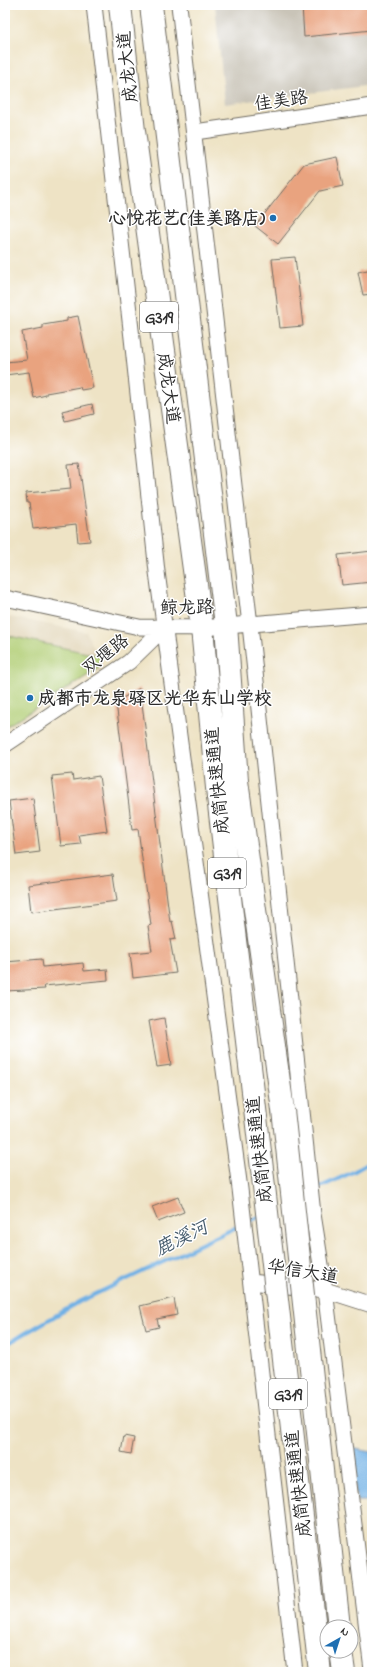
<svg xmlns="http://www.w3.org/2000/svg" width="377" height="1677" font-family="'Indie Flower','LXGW WenKai TC',sans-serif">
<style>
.built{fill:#e0d3b4}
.industrial{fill:#c9c4b8}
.green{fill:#b1ce74;stroke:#6e7c50}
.water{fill:#71b1e5;stroke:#4e6e88}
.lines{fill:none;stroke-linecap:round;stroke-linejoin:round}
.stream{stroke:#71b1e5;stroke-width:4}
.building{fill:#e9a37f}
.minor-casing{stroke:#6f6b61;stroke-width:17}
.highway-casing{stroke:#6f6b61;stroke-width:24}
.minor{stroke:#fff;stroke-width:15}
.highway{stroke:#fff;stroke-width:22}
.highway-bridge-casing{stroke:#6f6b61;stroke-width:24;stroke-linecap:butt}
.highway-bridge{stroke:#fff;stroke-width:22}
.poi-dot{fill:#1f6fb2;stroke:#fff;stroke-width:1.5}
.labels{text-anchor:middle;stroke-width:3;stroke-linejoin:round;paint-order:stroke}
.shield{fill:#fff;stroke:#6b6b6b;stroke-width:1}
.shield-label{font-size:17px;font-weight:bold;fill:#2b2b2b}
.street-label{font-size:18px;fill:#2b2b2b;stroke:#fff}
.poi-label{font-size:18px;font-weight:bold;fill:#2b2b2b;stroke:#fff;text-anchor:end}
.water-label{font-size:19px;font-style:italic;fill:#445a6c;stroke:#fff}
</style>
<rect width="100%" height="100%" fill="#fff"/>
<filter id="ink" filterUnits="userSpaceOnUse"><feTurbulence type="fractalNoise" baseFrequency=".025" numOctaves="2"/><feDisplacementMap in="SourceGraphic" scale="8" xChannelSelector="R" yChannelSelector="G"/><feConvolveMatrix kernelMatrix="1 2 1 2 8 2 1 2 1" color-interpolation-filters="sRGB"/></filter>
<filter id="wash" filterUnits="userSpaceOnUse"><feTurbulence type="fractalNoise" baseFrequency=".012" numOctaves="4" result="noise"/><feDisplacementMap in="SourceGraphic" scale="16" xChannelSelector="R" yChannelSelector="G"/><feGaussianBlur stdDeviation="0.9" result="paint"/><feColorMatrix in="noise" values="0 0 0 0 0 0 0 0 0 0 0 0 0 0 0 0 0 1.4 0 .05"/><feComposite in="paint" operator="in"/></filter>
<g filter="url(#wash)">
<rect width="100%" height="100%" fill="#eee3c5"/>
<path class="built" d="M5 616 86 632 104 668 5 729Z"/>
<path class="industrial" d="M215 5H372V85L225 104Z"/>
<path class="green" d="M5 635 101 656 98 669 5 727Z"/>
<path class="water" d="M350 1448 372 1452V1501H357Z"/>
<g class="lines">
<path class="stream" d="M314 1190 353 1172 372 1161
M247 1222 261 1216
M5 1345 81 1301 241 1225"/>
</g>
<g id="blocks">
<path class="building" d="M302 5H372V30L304 37Z
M337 157 343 186 320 191 278 244 255 226 304 164Z
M295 257 303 326 280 328 272 259Z
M372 269V294L363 295 358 272Z
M78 316 93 388 81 390 80 387 46 393V395L34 398 29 372 5 375V362L27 360 22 332 43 328V325L67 321V318Z
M92 404 94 414 65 421 62 411Z
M79 464 90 541 78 542 76 524 33 529 29 503H27L26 493 71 489 68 465Z
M372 551V582L342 585 338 555Z
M140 688 170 922 172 921 176 939 170 940 176 973 133 978 130 953 152 951 148 926 151 925 138 829 132 830 116 702Z
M72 774 73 780 99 776 107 831 79 835 81 844 61 846 52 776Z
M33 798 40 852 16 855 9 801Z
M113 874 117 901 31 912 28 885Z
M42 959 43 967 83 963 84 971 107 969 108 980 44 986 45 989 5 991V962Z
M164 1018 171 1065 157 1067 149 1021Z
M178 1197 184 1212 158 1222 152 1207Z
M174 1298 177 1315 157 1319 159 1327 146 1330 140 1306Z
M124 1436 134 1438 131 1454 121 1452Z"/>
</g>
</g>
<g filter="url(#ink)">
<use href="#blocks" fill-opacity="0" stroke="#6f6b61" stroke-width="1"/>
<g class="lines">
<g class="minor-casing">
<path id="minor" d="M94 5 132 338 157 572 240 1189 295 1672
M179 5 250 625 313 1214 325 1290 372 1670
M195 132 372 106
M5 598 139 627 202 628 372 614
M5 745 129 662 165 627
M251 1282 325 1290 372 1305"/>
</g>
<g class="highway-casing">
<path id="highway" d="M120 5 134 131 202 628 217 788 256 1117
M151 5 226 625 237 781 283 1110
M341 1651 344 1672"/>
</g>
<use href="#minor" class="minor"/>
<use href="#highway" class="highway"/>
<g class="highway-bridge-casing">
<path id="highway-bridge" d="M283 1110 339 1627
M256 1117 320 1672"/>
</g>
<use href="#highway-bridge" class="highway-bridge"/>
</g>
</g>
<g class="poi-dot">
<circle cx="273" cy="218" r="4"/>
<circle cx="30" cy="698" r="4"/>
</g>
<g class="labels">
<g class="shield">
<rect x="140" y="302" width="38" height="30" rx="3"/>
<rect x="208" y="858" width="38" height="30" rx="3"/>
<rect x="269" y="1379" width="38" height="30" rx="3"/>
</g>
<g class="shield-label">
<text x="159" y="323">G319</text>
<text x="227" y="879">G319</text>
<text x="288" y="1400">G319</text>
</g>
<g class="street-label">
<text transform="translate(127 67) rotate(-96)" y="6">成龙大道</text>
<text transform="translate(281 100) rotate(-8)" y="6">佳美路</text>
<text transform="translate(169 388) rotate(82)" y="6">成龙大道</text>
<text transform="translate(187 607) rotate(-1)" y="6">鲸龙路</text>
<text transform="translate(105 654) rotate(-38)" y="6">双堰路</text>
<text transform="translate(217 781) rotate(-96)" y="6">成简快速通道</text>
<text transform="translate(259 1150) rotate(-97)" y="6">成简快速通道</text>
<text transform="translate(303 1271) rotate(9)" y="6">华信大道</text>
<text transform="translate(298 1484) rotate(-97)" y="6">成简快速通道</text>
</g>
<g class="poi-label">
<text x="265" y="224">心悦花艺(佳美路店)</text>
<text x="38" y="704" text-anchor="start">成都市龙泉驿区光华东山学校</text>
</g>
<g class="water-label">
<text transform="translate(181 1237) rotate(-26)" y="7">鹿溪河</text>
</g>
</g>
<rect width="377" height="1677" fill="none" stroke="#fff" stroke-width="20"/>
<g transform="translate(339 1639) rotate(39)"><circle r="19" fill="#ffffff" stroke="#aaaaaa"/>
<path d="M0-3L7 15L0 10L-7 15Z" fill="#1f6fb2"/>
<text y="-6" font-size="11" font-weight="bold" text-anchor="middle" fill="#2b2b2b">N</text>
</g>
</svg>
